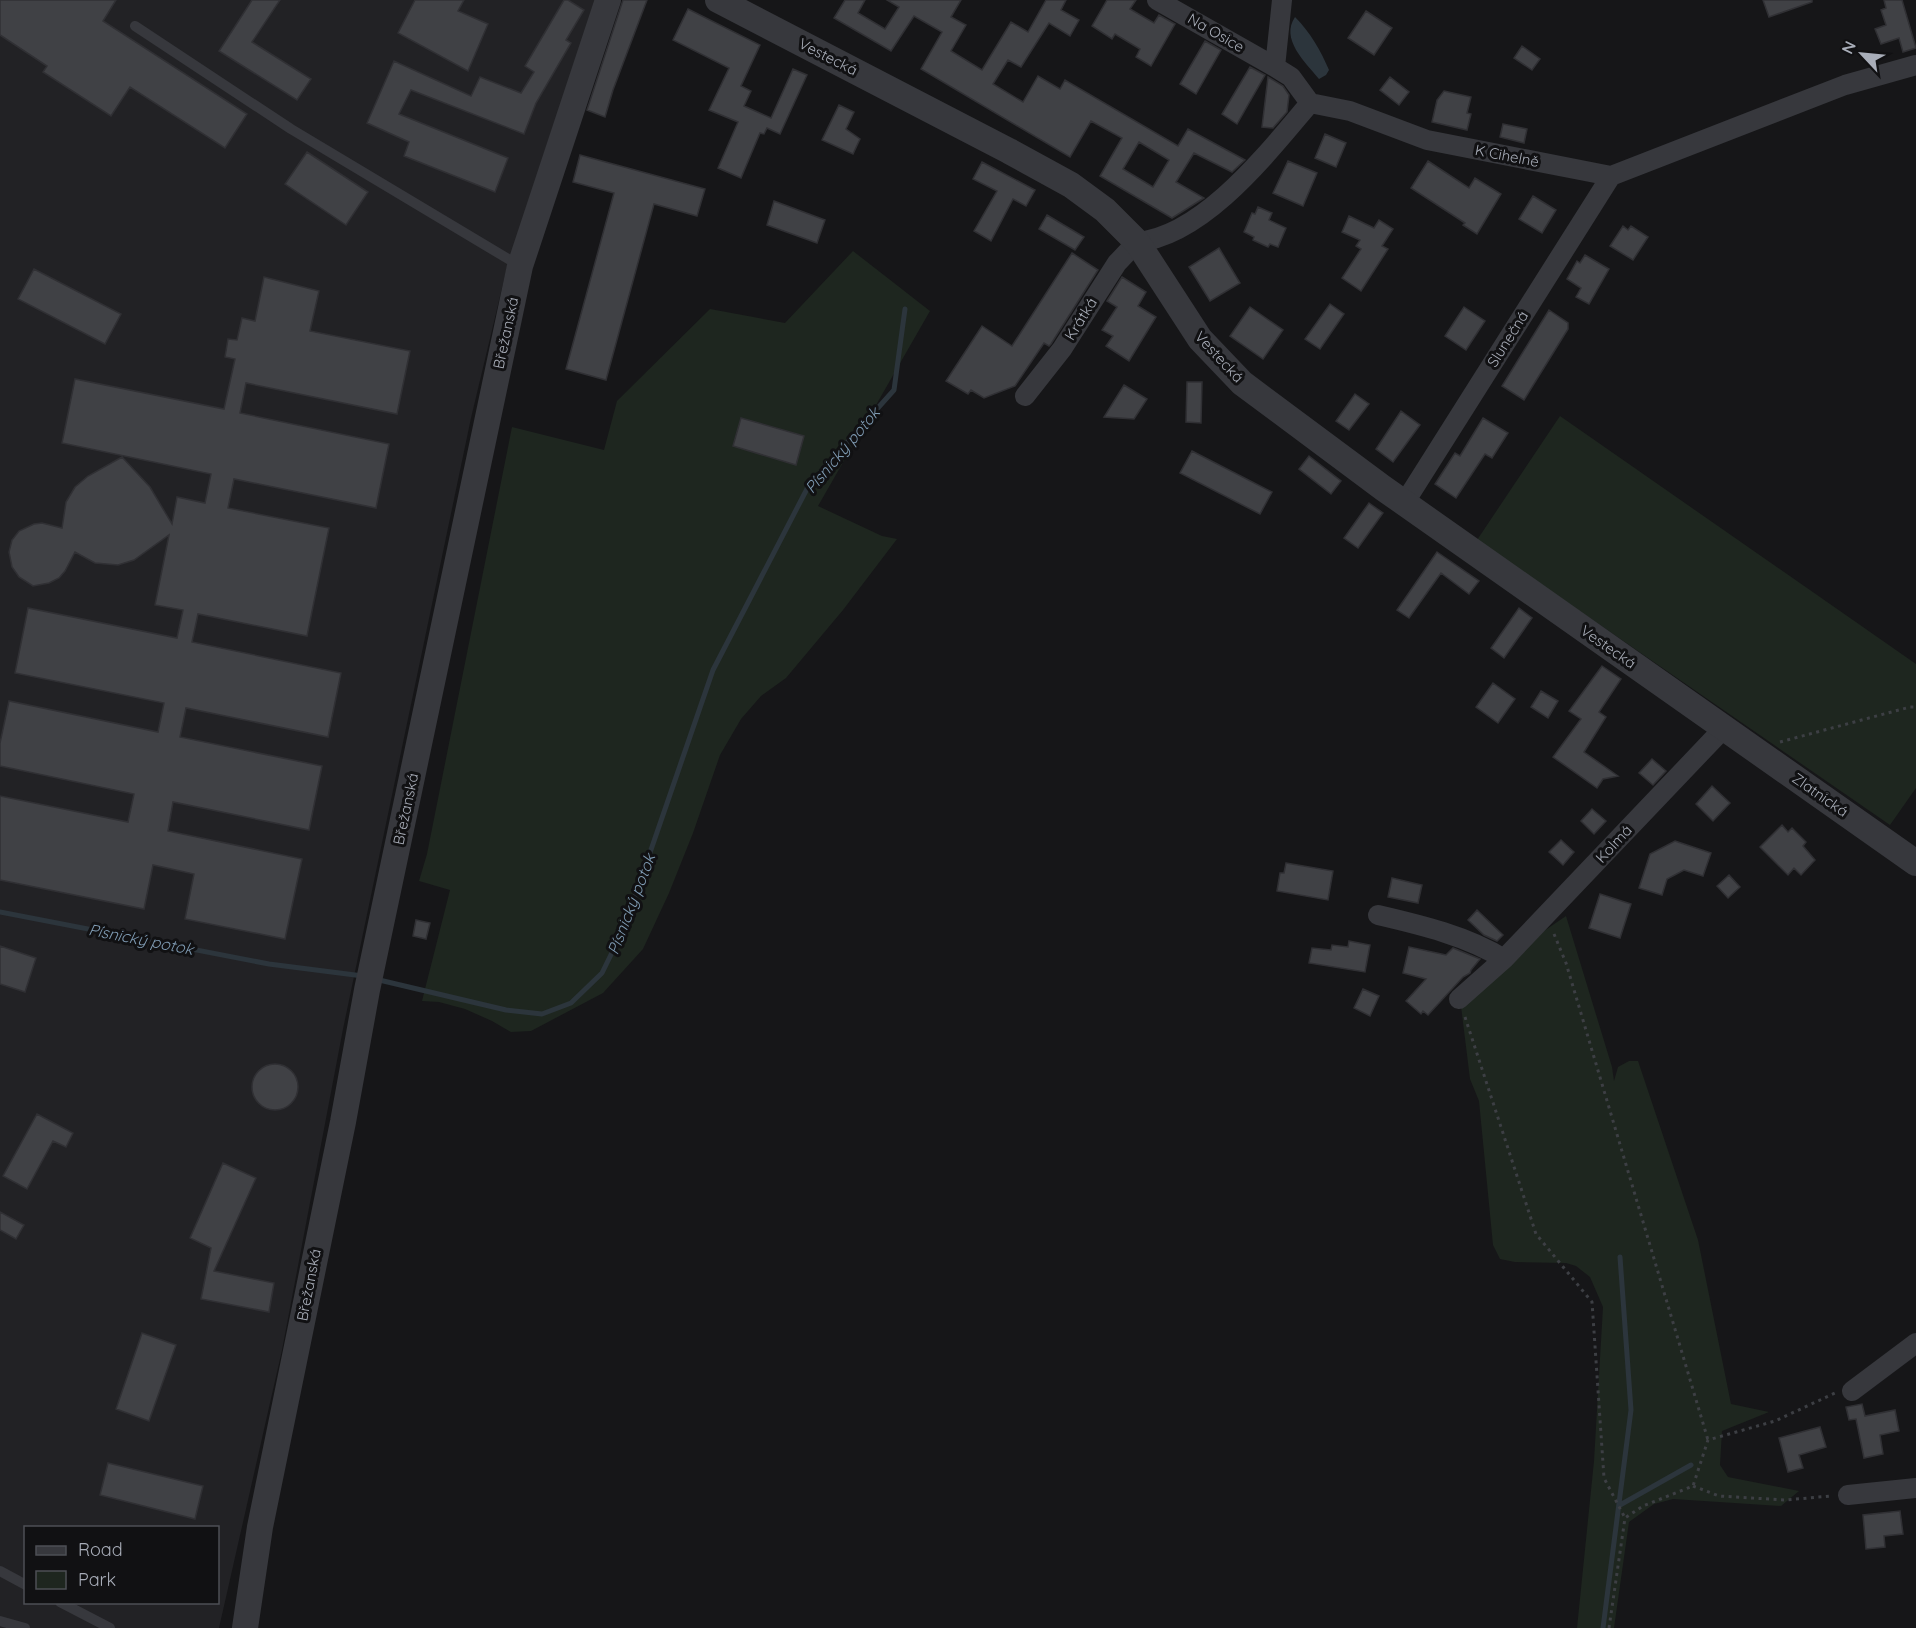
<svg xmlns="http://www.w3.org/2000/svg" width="1916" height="1628" font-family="Quicksand,sans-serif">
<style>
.built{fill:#222225;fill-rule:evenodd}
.green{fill:#1e261f}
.water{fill:#2c353c}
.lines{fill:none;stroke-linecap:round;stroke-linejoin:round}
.stream{stroke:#2c353c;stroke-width:5}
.building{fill:#404145;stroke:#303034;stroke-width:1.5;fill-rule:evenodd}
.path{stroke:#3d3f44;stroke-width:3;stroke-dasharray:3 4.5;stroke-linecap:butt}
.service{stroke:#37383d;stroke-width:10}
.minor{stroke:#37383d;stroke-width:20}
.tertiary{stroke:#37383d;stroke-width:26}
.labels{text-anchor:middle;stroke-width:6;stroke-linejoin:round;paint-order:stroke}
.street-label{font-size:15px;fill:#a8adb8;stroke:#111113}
.water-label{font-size:16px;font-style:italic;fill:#7f9bb3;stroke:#111113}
</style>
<rect width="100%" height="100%" fill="#161618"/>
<path class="built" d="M0 0H598L552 130 507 267 471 418 343 1029 282 1350 219 1628H0ZM26 1528H218V1602H26Z"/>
<path class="green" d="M853 251 930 311 818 506 882 536 897 539 843 610 786 678 761 696 741 719 720 755 693 833 669 893 643 949 603 993 531 1031 511 1032 492 1021 465 1009 439 1002 422 1001 450 890 419 881 427 854 512 427 604 450 617 401 710 309 785 323Z
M1560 416 1916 664V788L1890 825 1477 540Z
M1566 916 1612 1067 1614 1081 1618 1067 1629 1061H1638L1698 1240 1731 1404 1769 1412 1722 1431 1720 1465 1728 1477 1799 1491 1781 1506 1673 1499 1654 1504 1629 1522 1614 1628H1577L1594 1461 1603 1307 1590 1277 1576 1266 1566 1263 1515 1262 1500 1259 1493 1245 1479 1101 1470 1079 1461 1006 1538 935Z"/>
<path class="water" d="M1295 17C1310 32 1321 51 1329 70L1326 75 1319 79C1305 62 1280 39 1295 17Z"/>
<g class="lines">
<path class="stream" d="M0 912 269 964 363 976
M375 979 506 1010 542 1014 571 1003 602 973 624 928 713 670 809 485 894 390 905 309
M1620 1505 1691 1465
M1603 1628 1631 1410 1620 1257"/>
</g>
<path class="building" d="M0 0H116L103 21 247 114 225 148 130 87 111 116 43 72 47 66 0 35Z
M252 0H280L252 42 311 79 297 100 219 51Z
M415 0H464L458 11 488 24 468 71 398 33Z
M564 0H568L584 10 566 40 571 43 536 103 524 134 411 90 399 114 508 158 495 192 404 156 409 142 367 123 394 61 471 96 480 77 521 93 534 72 525 66Z
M623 0H647L613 90 605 117 587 110Z
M845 0H865L858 13 885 29 899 7 887 0H961L951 17 966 25 951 51 982 70 1011 22 1028 32 1046 0H1066L1061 10 1079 20 1070 36 1049 23 1021 67 1008 60 993 84 1023 102 1038 76 1060 89 1065 80 1178 146 1188 129 1245 160 1232 172 1194 153 1176 182 1204 198 1172 218 1100 176 1122 138 1091 121 1070 157 921 69 942 32 914 16 891 51 834 18ZM1139 142 1169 160 1153 187 1123 169Z
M1107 0H1136L1130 9 1154 23 1159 15 1175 24 1151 66 1136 57 1140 49 1115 34 1112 39 1092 26Z
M1763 0H1812V2L1769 17Z
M1884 0H1902L1916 48 1903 52 1899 38 1881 44 1875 29 1886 25 1881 10 1886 8Z
M688 9 760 45 741 86 751 91 744 106 771 118 793 69 807 75 780 134 767 128 764 134 760 133 741 178 718 168 738 122 709 110 729 68 673 40Z
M1366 11 1392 28 1374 55 1348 38Z
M1205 41 1221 50 1196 94 1180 84Z
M1522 46 1540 59 1532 70 1514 58Z
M1250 67 1265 75 1237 124 1222 114Z
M1268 77 1283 86 1289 95 1287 112 1273 128 1262 127Z
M1390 77 1409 92 1399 105 1380 90Z
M1444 91 1471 97 1467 113 1471 114 1467 130 1432 122 1437 100Z
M839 105 854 112 846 129 860 139 853 154 822 140Z
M1503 124 1527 129 1524 143 1500 137Z
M1325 134 1346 143 1336 167 1315 158Z
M307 152 368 192 346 225 285 184Z
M580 155 705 189 697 216 654 204 606 380 566 369 614 193 573 182Z
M1288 161 1317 173 1303 206 1273 193Z
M1428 161 1469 188 1475 178 1501 194 1477 234 1463 225 1465 223 1411 188Z
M982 162 1035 190 1026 206 1013 199 991 241 974 231 997 191 973 179Z
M1533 196 1556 210 1542 233 1519 219Z
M774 201 825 220 817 243 767 225Z
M1258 207 1272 213 1269 220 1286 228 1278 247 1270 244 1268 247 1253 240 1254 237 1244 232 1252 213 1255 214Z
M1047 215 1084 237 1075 250 1039 229Z
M1349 216 1374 228 1379 220 1393 229 1382 246 1388 249 1361 291 1342 278 1361 249 1356 246 1360 240 1342 232Z
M1623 226 1628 230 1631 226 1648 237 1633 260 1610 246Z
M1219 248 1240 283 1210 301 1189 267Z
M1072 253 1098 270 1051 344 1049 346 1044 343 1015 386 984 398 971 390 968 394 946 381 982 326 1012 346Z
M1585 255 1609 269 1589 304 1576 297 1581 288 1567 279 1577 261 1580 263Z
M34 269 121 314 105 344 18 299Z
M264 277 319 291 310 331 410 351 397 414 246 383 240 413 389 444 376 508 234 479 228 508 329 528 307 636 198 614 192 642 341 673 328 737 186 708 180 737 322 766 309 830 173 802 168 831 302 859 285 939 185 919 194 874 153 865 144 909 0 880V796L128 822 134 794 0 766V743L9 701 158 732 164 703 15 673 28 608 177 638 183 610 155 605 169 535 134 560 118 565 95 563 75 552 65 571 59 578 49 583 33 586 19 577 12 567 9 552 12 540 19 531 34 524 42 523 62 528 66 502 75 487 88 476 122 457 150 487 172 524 177 497 205 503 211 474 62 443 75 379 224 409 235 359 225 357 228 339 237 340 242 318 255 321Z
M1122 277 1146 292 1138 306 1156 317 1129 361 1106 346 1113 336 1102 330 1117 307 1107 301Z
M1330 304 1344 314 1320 349 1305 339Z
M1250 307 1283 330 1263 359 1230 336Z
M1464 307 1485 321 1466 350 1445 336Z
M1549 310 1568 323V329L1524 400 1502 386Z
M1187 382H1202L1201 423 1186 422Z
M1124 385 1147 399 1134 419 1104 417Z
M1355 394 1369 404 1349 430 1336 421Z
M1401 411 1420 425 1393 462 1376 449Z
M741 418 804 436 796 465 733 446Z
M1483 418 1508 433 1492 458 1485 454 1456 498 1435 484 1455 453 1460 456Z
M1192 451 1272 492 1260 514 1180 473Z
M1309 456 1341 481 1331 494 1299 469Z
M1369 503 1383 513 1358 548 1344 538Z
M1437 552 1479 581 1469 594 1441 573 1409 618 1397 610Z
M1519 608 1532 618 1504 658 1491 648Z
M1602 666 1621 679 1599 712 1606 717 1584 752 1618 776 1603 779 1597 788 1553 757 1581 719 1569 711Z
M1493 683 1515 699 1498 723 1476 707Z
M1541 691 1558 701 1548 718 1531 707Z
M1652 759 1666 771 1653 785 1639 773Z
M1712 786 1730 803 1713 821 1696 804Z
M1592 809 1606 821 1594 834 1581 821Z
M1782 825 1788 832 1792 828 1806 842 1803 846 1815 860 1801 875 1794 868 1788 875 1760 847Z
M1561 840 1574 852 1563 865 1549 852Z
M1675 841 1711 853 1703 876 1684 870 1667 879 1662 895 1639 888 1650 854Z
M1286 863 1333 871 1328 900 1277 891 1280 873H1284Z
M1729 875 1740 887 1728 898 1717 886Z
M1392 878 1422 885 1418 903 1388 897Z
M1600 894 1631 904 1620 938 1589 928Z
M1477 910 1503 935 1497 941 1484 935 1468 920Z
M416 920 430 923 426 939 413 936Z
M1349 941 1370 945 1365 972 1309 963 1312 948 1331 950 1332 945 1348 947Z
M0 946 36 958 25 992 0 984Z
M1409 947 1446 955 1453 948 1480 959 1471 970 1470 973 1463 977 1428 1015 1423 1011 1421 1014 1406 1001 1426 979 1403 973Z
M1363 989 1379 996 1370 1016 1354 1008Z
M252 1087a23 23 0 1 1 46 0a23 23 0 1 1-46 0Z
M37 1114 73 1133 66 1147 53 1141 27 1189 3 1176Z
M223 1163 256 1178 214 1271 274 1283 269 1312 201 1299 211 1248 190 1238Z
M0 1212 24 1225 16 1239 0 1230Z
M142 1333 176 1345 149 1421 116 1409Z
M1862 1404 1865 1416 1895 1410 1899 1431 1880 1435 1883 1454 1864 1458 1856 1419 1849 1420 1846 1407Z
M1820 1427 1826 1447 1799 1455 1803 1468 1788 1472 1779 1438Z
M108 1463 203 1486 195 1519 100 1495Z
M1900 1511 1903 1534 1884 1536 1885 1547 1866 1549 1863 1515Z"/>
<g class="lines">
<path class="path" d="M1780 742 1910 707H1916
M1554 934 1566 963 1708 1440
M1465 1017 1536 1234 1592 1302 1604 1478 1625 1518
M1693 1486 1719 1496 1785 1500 1831 1496
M1609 1628 1625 1518 1643 1506 1693 1486 1708 1440 1775 1421 1835 1393"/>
<path class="service" d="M135 26 291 129 520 266
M0 1571 26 1585
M60 1602 110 1628
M0 1621 25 1628"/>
<path class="minor" d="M1157 0 1275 67
M1282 0 1275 67 1291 77 1310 103
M1310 103 1350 111 1427 140 1611 176 1845 85 1916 65
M1025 396 1062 349 1117 263 1137 242C1204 236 1269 151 1310 103
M1405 502 1611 176
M1378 915C1421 925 1467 936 1504 959
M1459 999 1504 959 1724 728
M1852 1391 1916 1343
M1848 1495 1916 1488"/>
<path class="tertiary" d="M718 0 1009 151 1071 185 1105 210 1137 242 1200 339 1242 383 1383 488 1916 863
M245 1628 260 1527 343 1122 367 990 520 266 608 0"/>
</g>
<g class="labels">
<g class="street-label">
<text transform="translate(1216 33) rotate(30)" y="5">Na Osice</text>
<text transform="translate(828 57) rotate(27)" y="5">Vestecká</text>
<text transform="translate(1507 156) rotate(11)" y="5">K Cihelně</text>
<text transform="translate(1081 319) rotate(-58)" y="5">Krátká</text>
<text transform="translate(506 333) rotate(-78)" y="5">Břežanská</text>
<text transform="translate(1508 339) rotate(-58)" y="5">Slunečná</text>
<text transform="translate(1219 357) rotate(47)" y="5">Vestecká</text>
<text transform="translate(1608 647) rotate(35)" y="5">Vestecká</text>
<text transform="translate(1820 795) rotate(35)" y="5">Zlatnická</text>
<text transform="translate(406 809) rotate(-78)" y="5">Břežanská</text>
<text transform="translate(1614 844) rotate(-47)" y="5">Kolmá</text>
<text transform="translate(309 1285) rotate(-79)" y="5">Břežanská</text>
</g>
<g class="water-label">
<text transform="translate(842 450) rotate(-50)" y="6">Písnický potok</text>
<text transform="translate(631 904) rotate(-69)" y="6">Písnický potok</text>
<text transform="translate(141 939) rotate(11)" y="6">Písnický potok</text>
</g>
</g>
<rect x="24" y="1526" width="195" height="78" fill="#111113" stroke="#4d4f55" stroke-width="1.5"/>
<rect x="36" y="1546" width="30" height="9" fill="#37383d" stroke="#4d4f55" stroke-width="1.5"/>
<text x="78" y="1556" font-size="18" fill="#a8adb8">Road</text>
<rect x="36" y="1571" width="30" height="18" fill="#1e261f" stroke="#4d4f55" stroke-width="1.5"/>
<text x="78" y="1586" font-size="18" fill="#a8adb8">Park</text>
<g transform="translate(1862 54) rotate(296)" stroke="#111113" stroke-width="4.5" paint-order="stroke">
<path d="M0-4.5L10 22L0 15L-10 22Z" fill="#a8adb8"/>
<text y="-9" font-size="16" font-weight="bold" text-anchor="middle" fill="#a8adb8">N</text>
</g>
</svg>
